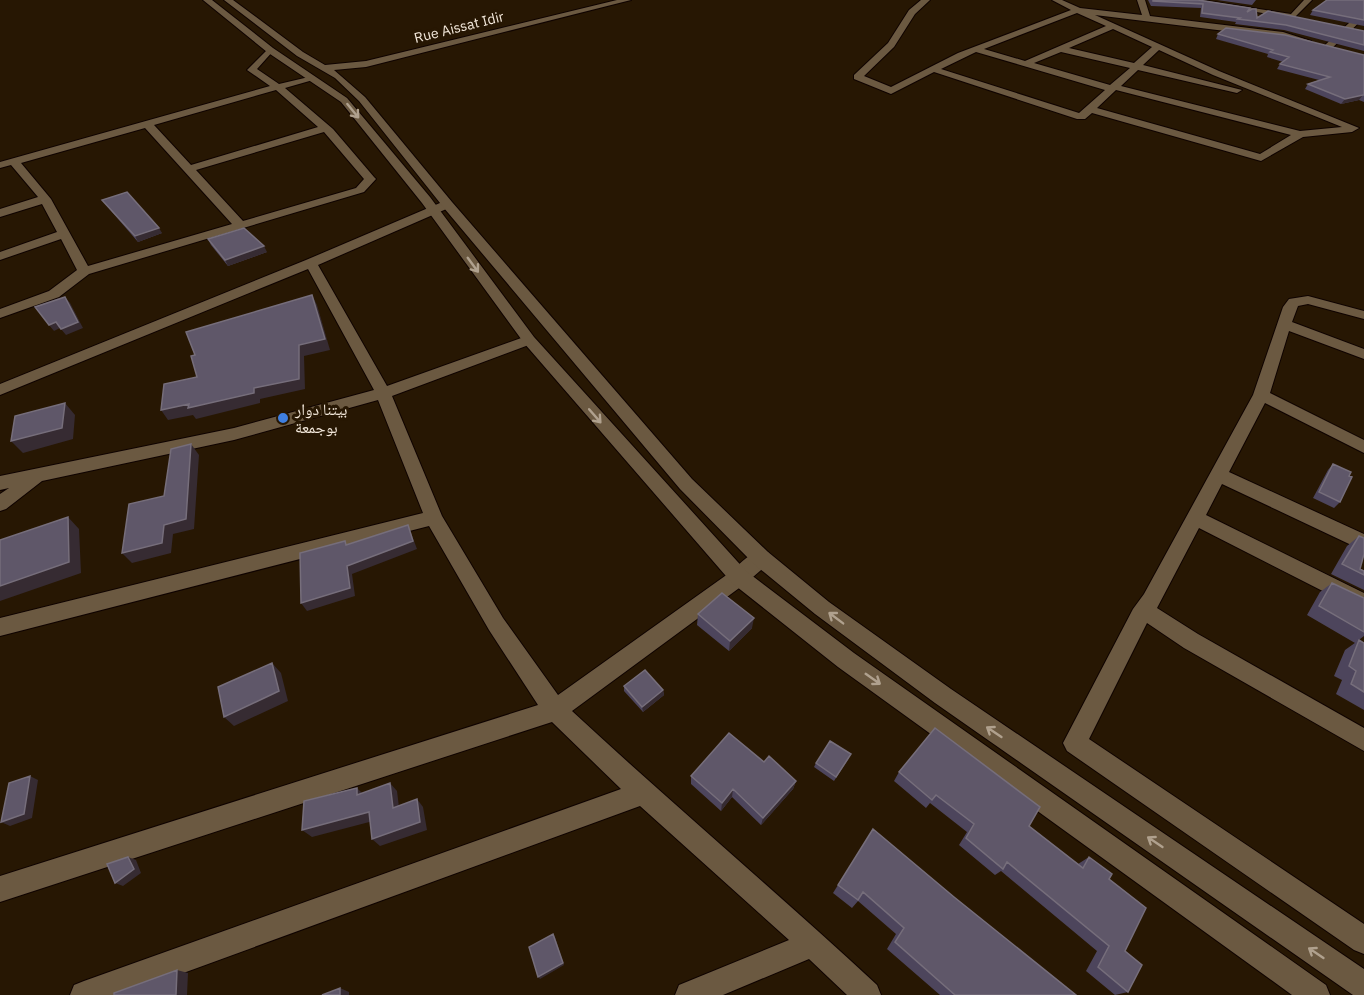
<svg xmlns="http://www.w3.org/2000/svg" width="1364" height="995" font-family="'IBM Plex Sans','Noto Naskh Arabic',sans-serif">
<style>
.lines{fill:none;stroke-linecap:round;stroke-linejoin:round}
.street-casing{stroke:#0f0300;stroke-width:2}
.secondary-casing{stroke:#0f0300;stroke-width:2}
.street{fill:#6b5941;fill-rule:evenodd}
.secondary{fill:#6b5941;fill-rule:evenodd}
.wall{fill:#4d455c}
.shaded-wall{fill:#362b32}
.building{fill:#5f5769;stroke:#766e7b;stroke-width:1.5}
.oneway{stroke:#b0a18e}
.shop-dot{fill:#3f7fe0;stroke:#271703;stroke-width:2}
.labels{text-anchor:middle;stroke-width:6;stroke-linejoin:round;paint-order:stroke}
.far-street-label{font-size:14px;fill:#f4e9dc;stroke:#271703}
.poi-label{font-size:16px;fill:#f4e9dc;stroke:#271703;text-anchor:start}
</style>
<rect width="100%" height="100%" fill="#271703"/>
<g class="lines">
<g class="street-casing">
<path id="street" d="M921 0H930L915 14 894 47 864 76 891 87 958 53 1071 10 1052 0H1062L1080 8 1142 15 1137 0H1145L1150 16 1283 32 1311 41 1307 44 1283 38 1095 15 1219 71 1359 128 1352 132 1303 137 1261 161 1092 113 1085 119H1077L934 72 891 94 854 79V75L888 43 909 10ZM1077 13 1106 26 1025 61 984 49ZM1113 29 1152 47 1134 63 1069 48ZM1159 50 1213 75 1342 127 1300 131 1121 86 1138 70 1237 93 1242 90 1143 65ZM976 52 1105 90 1079 113 941 69ZM1061 52 1130 68 1110 85 1034 63ZM1116 90 1291 135 1260 154 1097 108Z
M1181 0H1201L1291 14 1304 0H1312L1294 18Z
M1361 12H1364V18L1331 49H1325V45Z
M270 47 274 50 257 69 279 84 313 76V80L285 88 333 129 374 177 376 179 364 192 89 274 59 297 0 318V309L49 291 77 270 61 239 0 260V252L57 232 42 204 0 217V209L38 197 11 165 0 168V162L270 86 247 70ZM276 90 318 127 191 165 154 125ZM145 128 232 224 88 266 51 199 21 163ZM324 132 364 179 356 188 243 221 196 170Z
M447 200 451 201V207L318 265 387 386 524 337 529 335 536 340 534 343 392 396 442 516 503 618 558 695 732 571C742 562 753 548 768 552L771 558 768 564 746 583 572 711C672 804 777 892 877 985L881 995H847L809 959 723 995H675L679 985 789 940 640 806 123 995H70L74 985 84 981 621 789 552 722 0 902V876L538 705 489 630 429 526 0 636V618L423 513 378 400 234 440 42 481 6 509 0 511V494L9 488 0 490V476L234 428 374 390 308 269 0 395V384L306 260Z
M1308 296 1364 311V319L1308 304 1298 306 1292 322 1364 349V359L1289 331 1270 393 1364 440V453L1265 403 1229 472 1364 534V551L1222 484 1206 515 1364 593V612L1199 528 1157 608 1198 634 1364 728V751L1184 648 1147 623 1089 739 1364 924V954L1354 950 1067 751 1063 743 1133 609 1144 594 1253 395 1283 307 1289 299Z"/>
</g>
<g class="secondary-casing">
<path id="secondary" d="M203 0H212L273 48 347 98 430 197 534 337 746 571 854 653 1326 985 1330 995H1292L838 667 732 583 524 343 422 203 341 102 267 52Z
M224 0H233L303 52 325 65 366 61 617 0H631L366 67 334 70 365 97 452 202 692 479 768 552 829 602 951 689 1364 969V995H1353L935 703 815 614 754 564 680 489 444 208 359 101 335 78 297 56Z"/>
</g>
<use href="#street" class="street"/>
<use href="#secondary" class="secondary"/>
</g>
<path class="wall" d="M1148 0H1198L1248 12 1257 18 1364 31V51L1284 30 1235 24 1236 22 1200 17 1201 8 1151 6Z
M1217 0H1256L1252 5Z
M1364 0V26L1310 15 1313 10Z
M1218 34 1364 55V102L1359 100 1341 104 1305 89 1308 84 1319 80 1277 69 1280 64 1283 62 1267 57 1268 54 1216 39Z
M102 200 162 233 138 242 106 205Z
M208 239 267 252 228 266 211 245Z
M1333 464 1349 476 1340 502 1334 508 1313 498 1328 470Z
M1359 536 1360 569 1364 571V590L1331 574 1347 546Z
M1332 583 1364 598V636L1355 643 1307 615 1320 592Z
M698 614 752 628 729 651 697 625Z
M1359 640 1364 643V710L1336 694 1342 680 1334 676 1345 650Z
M624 686 663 690 664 695 643 712 624 691Z
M849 758 834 781 814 767 816 763Z
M764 762 796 781 793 789 761 825 732 797 721 811 691 784V776Z
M899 772 1029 826 1078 864 1089 857 1109 879 1125 951 1128 992 1115 995 1086 971 1097 951 1001 871 995 875 959 845 967 832 930 803 926 808 894 781Z
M873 829 954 897 1076 995H940L887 949 896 934 858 901 852 908 833 893Z"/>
<path class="shaded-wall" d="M1363 95 1359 100 1341 104 1345 99Z
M159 228 162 233 138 242 135 236Z
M264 246 267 252 228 266 225 260Z
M312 295 317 305 330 350 304 356 305 389 260 399V403L196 419 193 415 168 420 161 410 254 388 299 345Z
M65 297 70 303 83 328 66 335 61 329Z
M56 322 60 328 54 331 49 325Z
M65 403 75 415 73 439 23 453 11 441Z
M191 444 199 455 194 529 173 534 171 553 132 563 122 553 164 525Z
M68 517 79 529 81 573 0 601V586Z
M408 525 417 549 352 574 355 596 307 611 301 603 347 566Z
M754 618 752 628 729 651 730 641Z
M272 663 281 673 288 701 234 726 224 717Z
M663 690 664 695 643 712 642 707Z
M30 776 38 780 32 818 10 826 1 822Z
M796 781 793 789 761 825 763 818Z
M390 783 397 791 400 815 393 808Z
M357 788 365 796 357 795Z
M733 789 732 797 721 811 722 803Z
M417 799 423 807 427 830 380 846 372 839Z
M369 812 377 820 312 837 302 830Z
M128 857 136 860 141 873 123 886 115 883Z
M553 934 555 937 564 965 540 979 538 977Z
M177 970 188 973 187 995H176Z
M340 988 349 992V995H340Z"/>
<path class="building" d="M1153 0H1198L1250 8 1247 12 1252 9H1256L1257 18 1268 11 1364 31V45L1286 25 1238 19 1240 18 1202 13 1203 4 1153 1Z
M1327 0H1364V20L1313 10Z
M1226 28 1285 35 1364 55V95H1363L1345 99 1308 84 1330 77 1280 64 1289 57 1270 52 1273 50 1218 34Z
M127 192 159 228 135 236 102 200Z
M244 228 264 246 225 260 208 239Z
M312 295 325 339 299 345V379L254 388V393L188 408 189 404 161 410 164 384 197 377 191 356 195 355 186 332Z
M65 297 78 322 61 329 56 322 49 325 35 307Z
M65 403 62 428 11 441 15 416Z
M191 444 186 519 164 525 162 543 122 553 129 504 164 496 171 449Z
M1333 464 1351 472 1349 476 1352 477 1340 502 1319 492Z
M68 517 69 562 0 586V540Z
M408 525 413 541 347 566 350 588 301 603 300 553 345 541 346 545Z
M1359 536 1364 538V554L1360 569 1364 571V575L1342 564Z
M1332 583 1364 598V632L1319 606Z
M722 593 754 618 730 641 698 614Z
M1359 640 1364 643V692L1351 684 1356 671 1349 666Z
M272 663 279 691 224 717 218 687Z
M645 670 663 690 642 707 624 686Z
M935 728 1040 807 1029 826 1083 868 1089 857 1112 874 1109 879 1146 908 1125 951 1142 965 1128 992 1098 967 1109 946 1007 862 1003 869 966 838 974 824 936 795 932 800 899 772Z
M729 733 764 762 769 756 796 781 763 818 733 789 722 803 691 776Z
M830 741 851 754 836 777 816 763Z
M30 776 24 814 1 822 9 783Z
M390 783 393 808 417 799 420 822 372 839 369 812 302 830 304 801 357 788V795Z
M873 829 954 897 1076 995H955L895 942 904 928 863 892 858 900 838 885Z
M128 857 134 869 115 883 107 864Z
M553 934 563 963 538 977 529 947Z
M177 970 176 995H114V993Z
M340 988V995H322Z"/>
<defs><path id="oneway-shaft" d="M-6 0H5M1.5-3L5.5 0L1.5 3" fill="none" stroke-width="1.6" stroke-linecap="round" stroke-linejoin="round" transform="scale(1.5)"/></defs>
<g class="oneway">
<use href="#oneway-shaft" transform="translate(353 111) rotate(51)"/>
<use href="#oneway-shaft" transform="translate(473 265) rotate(54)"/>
<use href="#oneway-shaft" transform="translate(595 416) rotate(49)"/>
<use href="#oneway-shaft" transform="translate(836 618) rotate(-143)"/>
<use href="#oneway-shaft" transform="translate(873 679) rotate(35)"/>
<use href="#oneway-shaft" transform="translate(994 732) rotate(-146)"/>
<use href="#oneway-shaft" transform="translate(1155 842) rotate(-146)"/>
<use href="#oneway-shaft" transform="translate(1316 953) rotate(-146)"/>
</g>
<circle class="shop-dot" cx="283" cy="418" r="6"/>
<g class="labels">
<g class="far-street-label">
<text transform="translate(459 27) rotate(-14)" y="5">Rue Aissat Idir</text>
</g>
<g class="poi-label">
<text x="295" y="415">بيتنا دوار<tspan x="295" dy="18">بوجمعة</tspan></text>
</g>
</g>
</svg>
